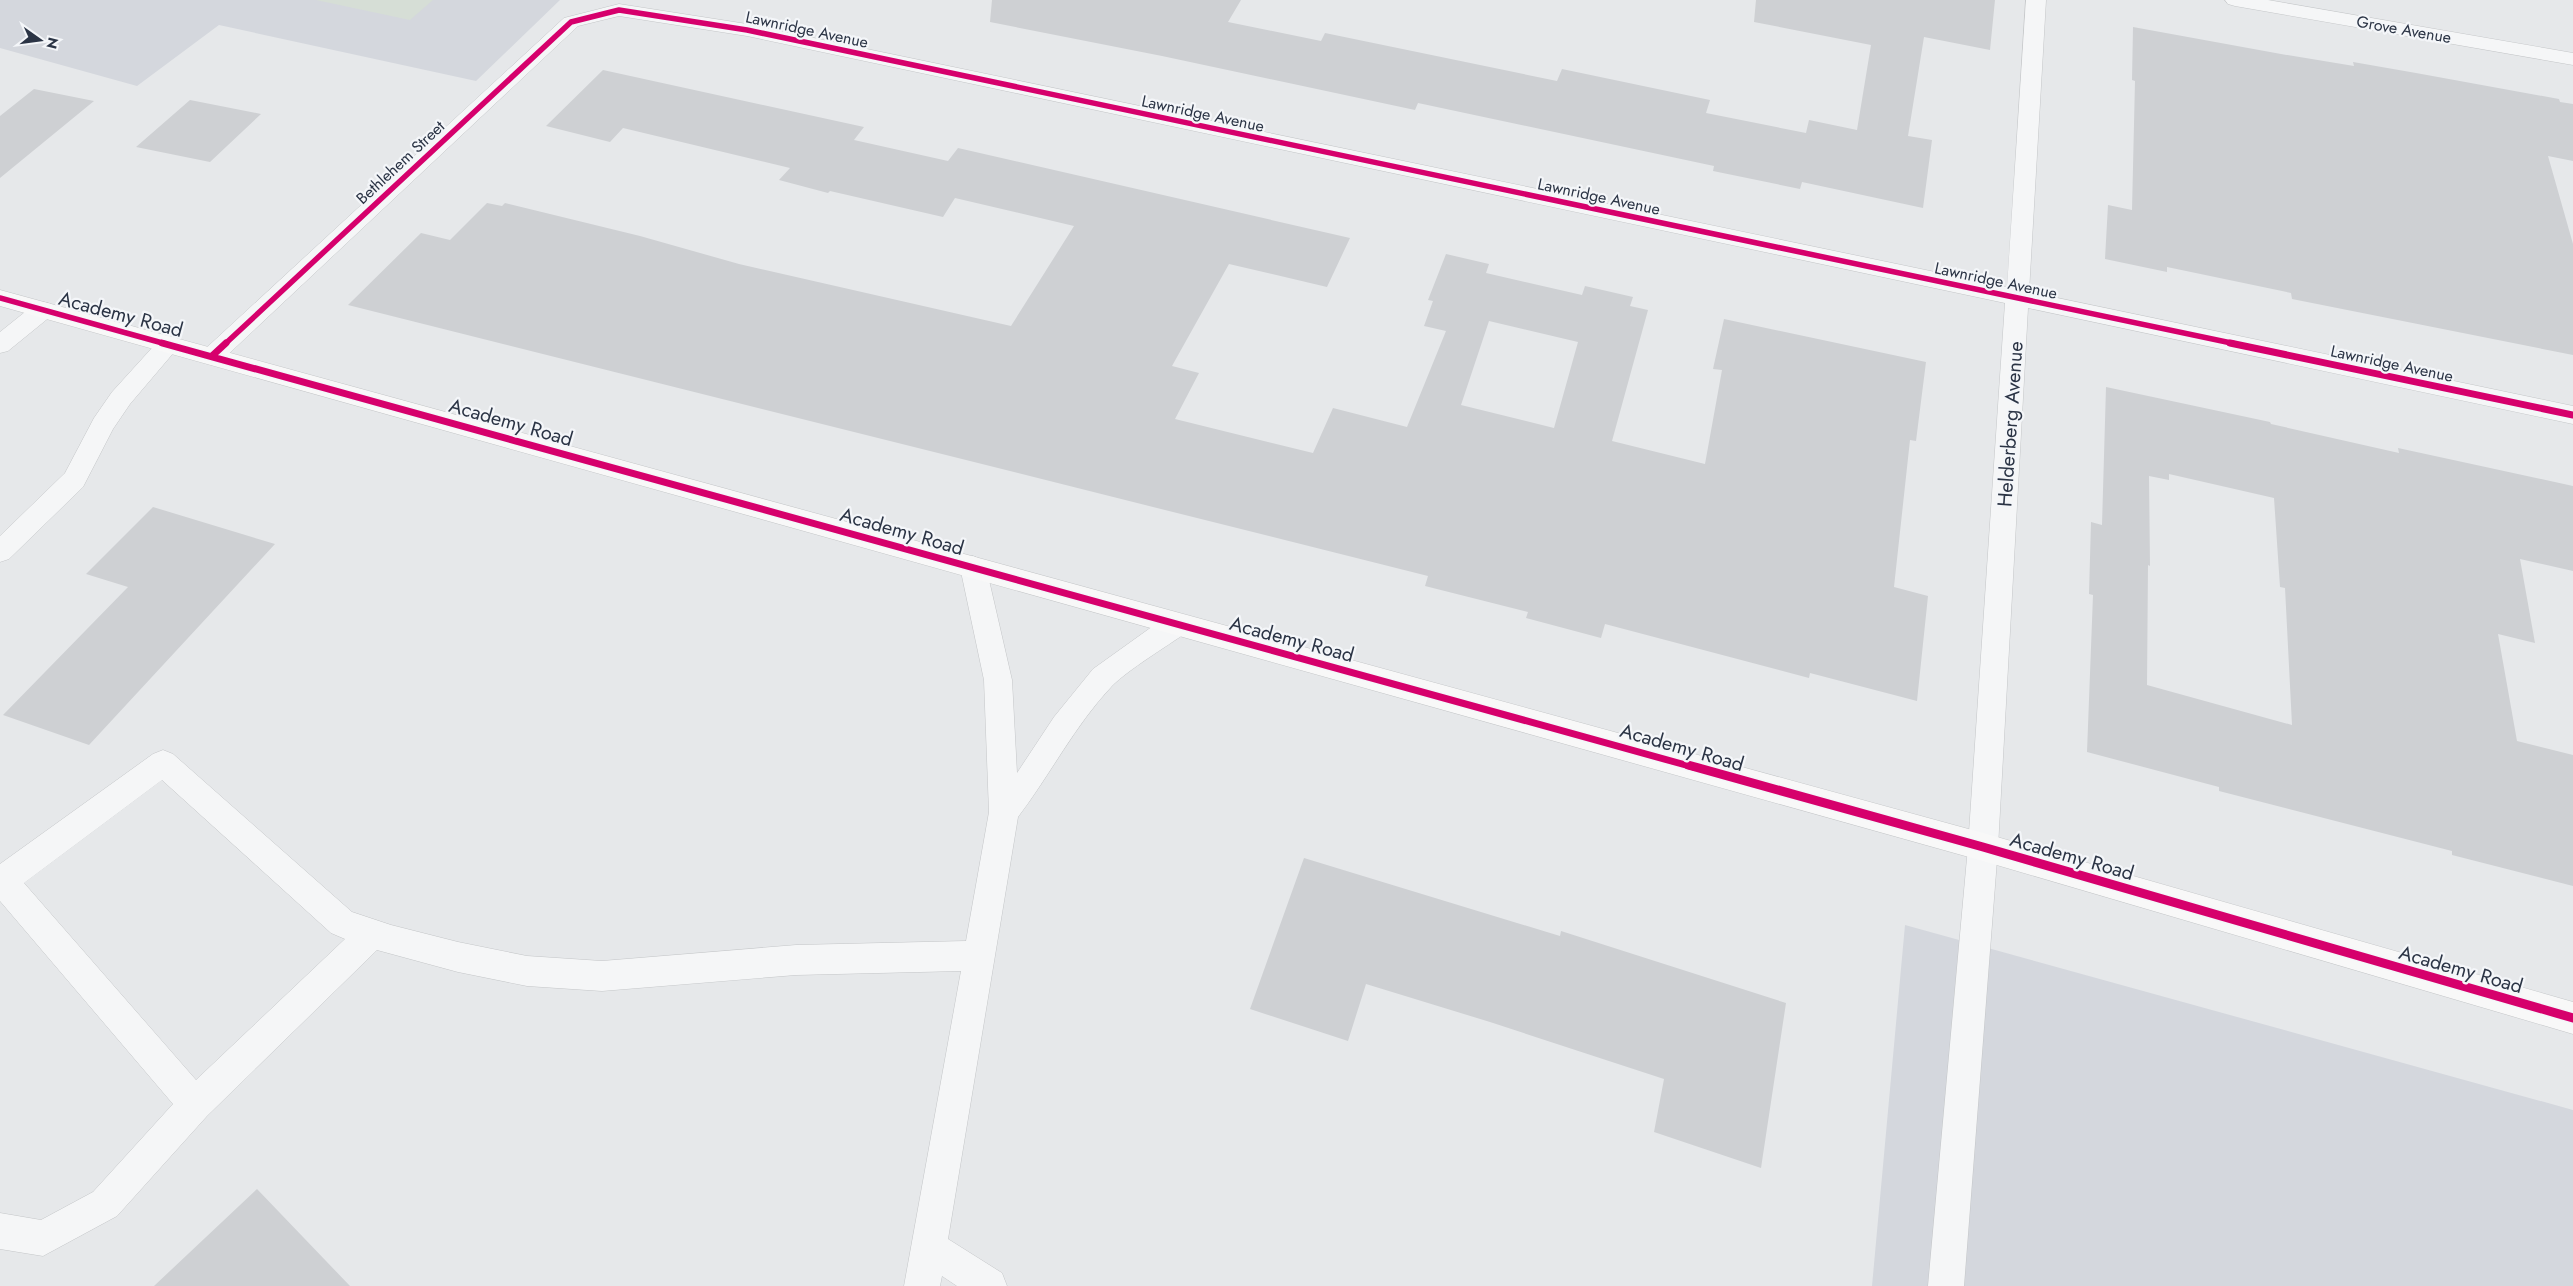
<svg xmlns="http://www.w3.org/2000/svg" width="2573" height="1286" font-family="Jost,sans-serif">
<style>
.built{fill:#d4d7dd}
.green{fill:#d6ded6}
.building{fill:#ced0d3;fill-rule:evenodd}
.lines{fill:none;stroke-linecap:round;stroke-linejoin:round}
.lane-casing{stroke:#c4c6c8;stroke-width:1}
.street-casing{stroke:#c4c6c8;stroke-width:1}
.secondary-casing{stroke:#c4c6c8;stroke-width:1}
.lane{fill:#f5f6f7;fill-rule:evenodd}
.street{fill:#f5f6f7;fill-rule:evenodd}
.secondary{fill:#f8f8f8;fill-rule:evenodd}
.cycleway-far2-casing{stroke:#f4f6f9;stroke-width:8}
.cycleway-far1-casing{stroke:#f4f6f9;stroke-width:10}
.cycleway-casing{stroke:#f4f6f9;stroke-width:12}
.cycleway-far2{stroke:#d6006c;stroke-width:5.5}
.cycleway-far1{stroke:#d6006c;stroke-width:7}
.cycleway{stroke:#d6006c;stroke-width:9}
.labels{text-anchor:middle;stroke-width:4.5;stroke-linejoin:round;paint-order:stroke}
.far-street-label{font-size:16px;fill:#2b3445;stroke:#f4f6f9}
.street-label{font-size:20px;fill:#2b3445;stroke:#f4f6f9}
</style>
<rect width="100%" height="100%" fill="#e6e8ea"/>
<path class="built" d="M0 0H560L476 81 219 25 137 86 0 48Z
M1905 925 2573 1110V1286H1872Z"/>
<path class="green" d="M316 0H433L410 20Z"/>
<path class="building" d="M992 0H1241L1228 22 1321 41 1325 33 1557 81 1562 69 1710 100 1706 113 1806 133 1809 120 1857 130 1871 45 1754 22 1756 0H1995L1990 50 1924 37 1908 136 1932 140 1923 208 1802 182 1800 189 1713 171 1714 166 1418 103 1415 110 1162 56 990 22Z
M2133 27 2281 54 2354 66 2353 62 2416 73 2559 99 2560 102 2573 104V161L2548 156 2573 244V355L2292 299 2291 293 2167 267V272L2105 259 2108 205 2132 210 2135 81 2132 80Z
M603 70 864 127 854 140 948 161 958 148 1350 238 1327 287 1229 264 1172 366 1199 373 1175 419 1313 453 1333 408 1407 427 1446 331 1424 326 1433 301 1428 300 1446 254 1489 264 1486 273 1582 295 1585 286 1633 297 1630 306 1648 310 1612 441 1705 464 1722 370 1713 369 1724 319 1926 362 1916 441 1910 440 1894 587 1928 596 1917 701 1810 673 1809 678 1605 624 1601 638 1526 618 1528 612 1425 586 1428 576 348 305 421 233 450 240 487 203 502 206 505 203 640 236 739 264 1011 326 1074 226 955 198 943 217 830 191 828 193 779 180 790 168 623 128 610 142 546 126ZM1489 321 1578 342 1554 428 1461 405Z
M34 89 94 101 0 178V116Z
M190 100 261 114 210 162 136 147Z
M2106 387 2270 422 2271 424 2399 453 2398 448 2573 486V571L2520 559 2535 643 2498 634 2517 741 2573 755V886L2452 855V851L2219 791V787L2087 752 2093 595 2089 594 2091 522 2102 525ZM2169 474 2274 498 2280 587 2285 588 2292 725 2147 685 2148 565 2150 566 2149 476 2169 480Z
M153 507 275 544 89 745 3 715 128 587 86 574Z
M1304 858 1560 936 1561 931 1786 1003 1761 1168 1654 1132 1664 1079 1490 1022 1366 984 1348 1041 1250 1009Z
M257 1189 350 1286H154Z"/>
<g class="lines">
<g class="lane-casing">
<path id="lane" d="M43 302 51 304 55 310 51 316 8 351 0 353V332L35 304Z
M169 336 177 338 181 344 130 404 113 429 83 487 9 559 0 562V536L65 473 94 418 112 392 161 338Z
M973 556 982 560 986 567 1012 680 1017 773 1054 717 1093 669 1167 616 1177 613 1187 616 1191 624 1187 632C1166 647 1129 669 1112 686 1075 725 1050 775 1018 817L948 1239 1002 1273 1007 1286H957L942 1276 940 1286H904L961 971 796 975 602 991 527 986 458 972 377 950 207 1116 117 1216 43 1256 0 1249V1213L41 1220 93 1192 173 1104 0 901V864L153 754 163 750 173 754 352 912 391 925 458 942 527 956 602 961 796 945 966 941 989 812 984 680 960 567 964 560ZM162 780 331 933 345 939 196 1080 24 883Z
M1983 833 1994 837 1998 847 1964 1286H1928L1968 847 1972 837Z"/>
</g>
<g class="street-casing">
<path id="street" d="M2026 0H2046L2029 292 2573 406V424L2028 308 1998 847 1994 857 1983 861 1972 857 1968 847 2005 303 747 36 619 16 578 26 220 362 212 365 204 362 200 356 204 350 564 18 619 4 747 24 2007 287Z
M2225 0H2268L2573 53V65L2235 6 2228 4Z"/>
</g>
<g class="secondary-casing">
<path id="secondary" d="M0 290 1983 833 2573 1002V1034L1983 861 0 306Z"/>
</g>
<use href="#lane" class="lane"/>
<use href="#street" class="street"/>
<use href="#secondary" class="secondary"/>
<g class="cycleway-far2-casing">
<path id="cycleway-far2" d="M0 298 166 344
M225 344 571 22 619 10 747 30 2236 344"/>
</g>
<g class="cycleway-far1-casing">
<path id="cycleway-far1" d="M162 343 1693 767
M2230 343 2573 415
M212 356 226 343"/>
</g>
<g class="cycleway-casing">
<path id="cycleway" d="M1688 765 1983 847 2573 1018"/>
</g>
<use href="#cycleway-far2" class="cycleway-far2"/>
<use href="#cycleway-far1" class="cycleway-far1"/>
<use href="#cycleway" class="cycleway"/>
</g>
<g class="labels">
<g class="far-street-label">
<text transform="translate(807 29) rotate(12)" y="6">Lawnridge Avenue</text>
<text transform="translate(2404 29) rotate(10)" y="6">Grove Avenue</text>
<text transform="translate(1203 113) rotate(12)" y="6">Lawnridge Avenue</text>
<text transform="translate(400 162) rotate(-43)" y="6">Bethlehem Street</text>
<text transform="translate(1599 196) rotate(12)" y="6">Lawnridge Avenue</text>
<text transform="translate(1996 280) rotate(12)" y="6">Lawnridge Avenue</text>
<text transform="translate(2392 363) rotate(12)" y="6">Lawnridge Avenue</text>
</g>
<g class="street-label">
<text transform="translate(121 314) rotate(15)" y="7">Academy Road</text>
<text transform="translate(511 422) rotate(16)" y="7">Academy Road</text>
<text transform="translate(2010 424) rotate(-86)" y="7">Helderberg Avenue</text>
<text transform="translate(902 531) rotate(16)" y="7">Academy Road</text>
<text transform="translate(1292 639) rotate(15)" y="7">Academy Road</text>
<text transform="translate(1682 747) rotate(16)" y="7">Academy Road</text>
<text transform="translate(2072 856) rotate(16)" y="7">Academy Road</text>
<text transform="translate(2461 969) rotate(16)" y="7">Academy Road</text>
</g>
</g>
<g transform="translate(40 40) rotate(104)" stroke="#f4f6f9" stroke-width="4" paint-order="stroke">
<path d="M0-4L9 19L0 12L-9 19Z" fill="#2b3445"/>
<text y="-8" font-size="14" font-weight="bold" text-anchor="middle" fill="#2b3445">N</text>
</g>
</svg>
